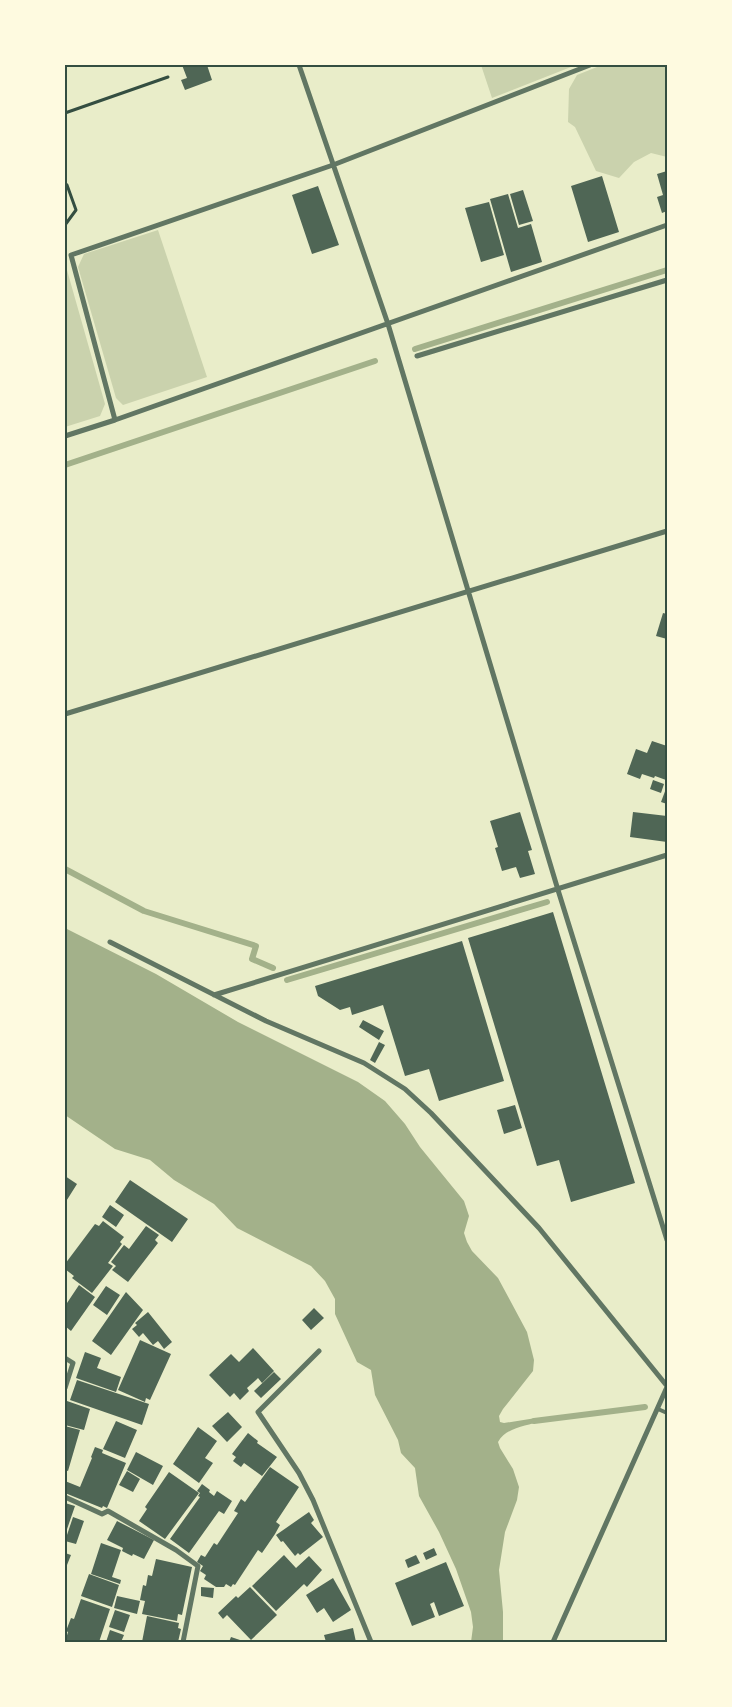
<svg xmlns="http://www.w3.org/2000/svg" width="732" height="1707" font-family="Overpass,sans-serif">
<style>
.green{fill:#cad2ad}
.water{fill:#a3b18a}
.lines{fill:none;stroke-linecap:round;stroke-linejoin:round}
.stream{stroke:#a3b18a;stroke-width:6}
.building{fill:#4f6655}
.path{stroke:#344e41;stroke-width:3}
.service{stroke:#617663;stroke-width:4}
.minor{stroke:#617663;stroke-width:5}
.neatline{fill:none;stroke:#344e41;stroke-width:2}
</style>
<rect width="100%" height="100%" fill="#e9edc9"/>
<path class="green" d="M481 65H576L492 98Z
M602 65H667V157L651 153 634 162 619 178 596 171 575 127 568 122 569 89 577 75Z
M158 230 207 377 123 405 116 398 78 267 84 254Z
M65 263 105 404 100 416 65 427Z"/>
<path class="water" d="M65 928 156 974 238 1022 358 1082 385 1101 405 1124 420 1147 464 1201 469 1216 464 1233 467 1242 472 1251 498 1278 527 1332 534 1360 533 1371 503 1409 499 1416 500 1422 504 1423 536 1418 541 1420C528 1427 507 1426 498 1442L500 1448 513 1469 519 1487 517 1500 505 1532 499 1570 503 1612V1642H471L473 1627 471 1612 456 1569 439 1532 419 1496 415 1468 401 1453 398 1440 375 1395 371 1370 357 1362 335 1314V1299L325 1281 311 1266 237 1228 214 1204 174 1180 150 1160 115 1149 65 1115Z"/>
<g class="lines">
<path class="stream" d="M415 349 667 270
M65 465 375 361
M65 869 144 911 256 946 252 959 273 968
M287 980 547 902
M534 1421 645 1407"/>
</g>
<path class="building" d="M182 65H207L212 80 185 90 181 80 187 78Z
M667 171V211L662 213 657 197 663 195 657 174Z
M602 176 619 232 588 242 571 186Z
M318 186 339 245 312 254 292 195Z
M523 190 533 221 519 225 510 194Z
M508 194 518 228 531 224 542 262 511 272 490 199Z
M489 202 504 255 481 262 465 208Z
M663 613 667 614V639L656 636Z
M652 741 667 746 666 780 655 776 654 778 642 774 640 779 627 774 636 749 647 753Z
M653 780 664 784 661 793 650 789Z
M667 786V804L661 802Z
M520 812 532 850 528 851 535 874 520 878 516 867 502 871 495 848 498 847 490 821Z
M633 812 667 816V842L630 837Z
M553 912 635 1183 571 1202 559 1160 537 1166 468 938Z
M462 941 504 1081 439 1101 429 1069 405 1076 383 1005 352 1015 350 1007 340 1010 318 996 315 986Z
M363 1020 384 1031 379 1040 359 1027Z
M379 1042 385 1045 375 1063 370 1060Z
M515 1105 522 1128 504 1134 497 1110Z
M65 1176 77 1184 65 1203Z
M130 1180 188 1219 172 1242 115 1202Z
M110 1205 124 1215 116 1227 102 1217Z
M103 1221 124 1237 120 1242 122 1244 108 1263 113 1266 92 1293 72 1278 74 1276 65 1269V1264L95 1224 99 1226Z
M146 1226 159 1235 155 1240 158 1243 128 1282 112 1270 116 1266 111 1262 124 1245 129 1249Z
M79 1285 95 1297 71 1331 65 1326V1306Z
M106 1286 120 1295 107 1315 93 1305Z
M126 1292 143 1310 111 1355 92 1341Z
M314 1308 324 1318 311 1330 302 1320Z
M148 1312 172 1342 164 1349 158 1341 153 1345 143 1333 139 1337 132 1329 137 1325 135 1323Z
M140 1340 171 1354 150 1400 146 1398 145 1402 118 1390Z
M253 1348 274 1371 262 1383 258 1378 256 1380 247 1388 249 1391 240 1400 234 1393 230 1397 209 1375 231 1354 239 1362Z
M85 1352 101 1358 97 1368 121 1377 116 1392 76 1378Z
M274 1372 281 1379 261 1398 254 1391Z
M77 1380 149 1404 142 1425 70 1400Z
M67 1401 90 1409 84 1430 65 1425V1408Z
M228 1412 242 1427 227 1442 212 1426Z
M116 1421 137 1430 125 1458 103 1449Z
M65 1426 80 1430 68 1471 65 1470Z
M198 1427 217 1441 205 1458 213 1463 199 1483 173 1464Z
M248 1433 258 1441 257 1443 277 1457 262 1476 244 1463 241 1467 233 1461 236 1457 232 1454Z
M95 1447 103 1450 102 1453 126 1463 107 1508 103 1506 102 1508 65 1493V1481L80 1487 92 1458 91 1457Z
M136 1452 163 1466 153 1485 127 1470Z
M270 1467 299 1487 276 1522 280 1525 275 1534 262 1553 258 1550 235 1585 233 1584 231 1587 226 1584 224 1587H216L204 1579 206 1575 200 1571 203 1566 197 1562 201 1555 205 1557 214 1543 217 1545 238 1513 234 1511 241 1499 245 1502Z
M127 1471 140 1479 133 1492 119 1485Z
M169 1472 199 1493 165 1539 139 1521 147 1509 145 1507Z
M202 1484 210 1490 209 1492 214 1496 217 1491 232 1501 224 1514 219 1511 189 1553 170 1539 200 1497 198 1496 200 1493 197 1491Z
M65 1503 75 1506 65 1535Z
M309 1512 314 1520 311 1523 323 1537 300 1555 298 1553 295 1556 283 1541 281 1542 276 1535Z
M73 1517 84 1521 76 1544 65 1541Z
M117 1521 154 1540 144 1559 133 1554 132 1556 122 1551 123 1548 107 1540Z
M101 1543 121 1550 112 1577 121 1580 120 1584 91 1574Z
M434 1548 437 1555 426 1560 423 1553Z
M65 1553 71 1555 65 1570Z
M284 1555 296 1568 309 1556 322 1570 307 1587 304 1584 276 1611 252 1586Z
M416 1555 420 1563 408 1568 405 1560Z
M156 1559 192 1567 182 1615 178 1614 177 1621 142 1614 145 1601 140 1600 143 1585 146 1586 148 1575 152 1576Z
M446 1562 464 1606 439 1616 434 1602 430 1604 435 1617 412 1626 395 1583Z
M89 1574 119 1585 112 1607 81 1596Z
M333 1578 351 1610 333 1622 324 1608 317 1613 306 1595Z
M201 1587 214 1588 213 1598 201 1596Z
M250 1587 277 1615 251 1640 227 1615 223 1619 218 1613 236 1596 238 1598Z
M117 1596 140 1601 137 1614 114 1608Z
M81 1599 110 1609 99 1642H65L68 1632 66 1631 71 1618 74 1619Z
M115 1610 130 1615 124 1632 109 1627Z
M147 1616 179 1623 178 1628 181 1629 178 1642H142Z
M353 1628 356 1642H326L324 1635Z
M110 1630 124 1635 121 1642H106Z
M231 1637 246 1642H229Z"/>
<g class="lines">
<path class="path" d="M65 113 168 77
M65 183 67 185 76 210 65 225"/>
<path class="service" d="M658 1409 667 1413"/>
<path class="minor" d="M299 65 388 324 558 890 667 1240
M417 356 667 280
M115 420 71 255 333 165 590 65
M65 436 115 420 667 225
M65 714 667 531
M110 942 266 1021 364 1063 405 1089 431 1113 539 1228 667 1386
M214 995 667 855
M319 1351 258 1412 299 1473 313 1500 371 1642
M65 1358 73 1363 65 1388
M65 1497 102 1514 108 1511 176 1550 198 1566 183 1642
M553 1642 667 1387"/>
</g>
<rect width="732" height="1707" fill="none" stroke="#fefae0" stroke-width="132"/>
<rect x="66" y="66" width="600" height="1575" class="neatline"/>
</svg>
